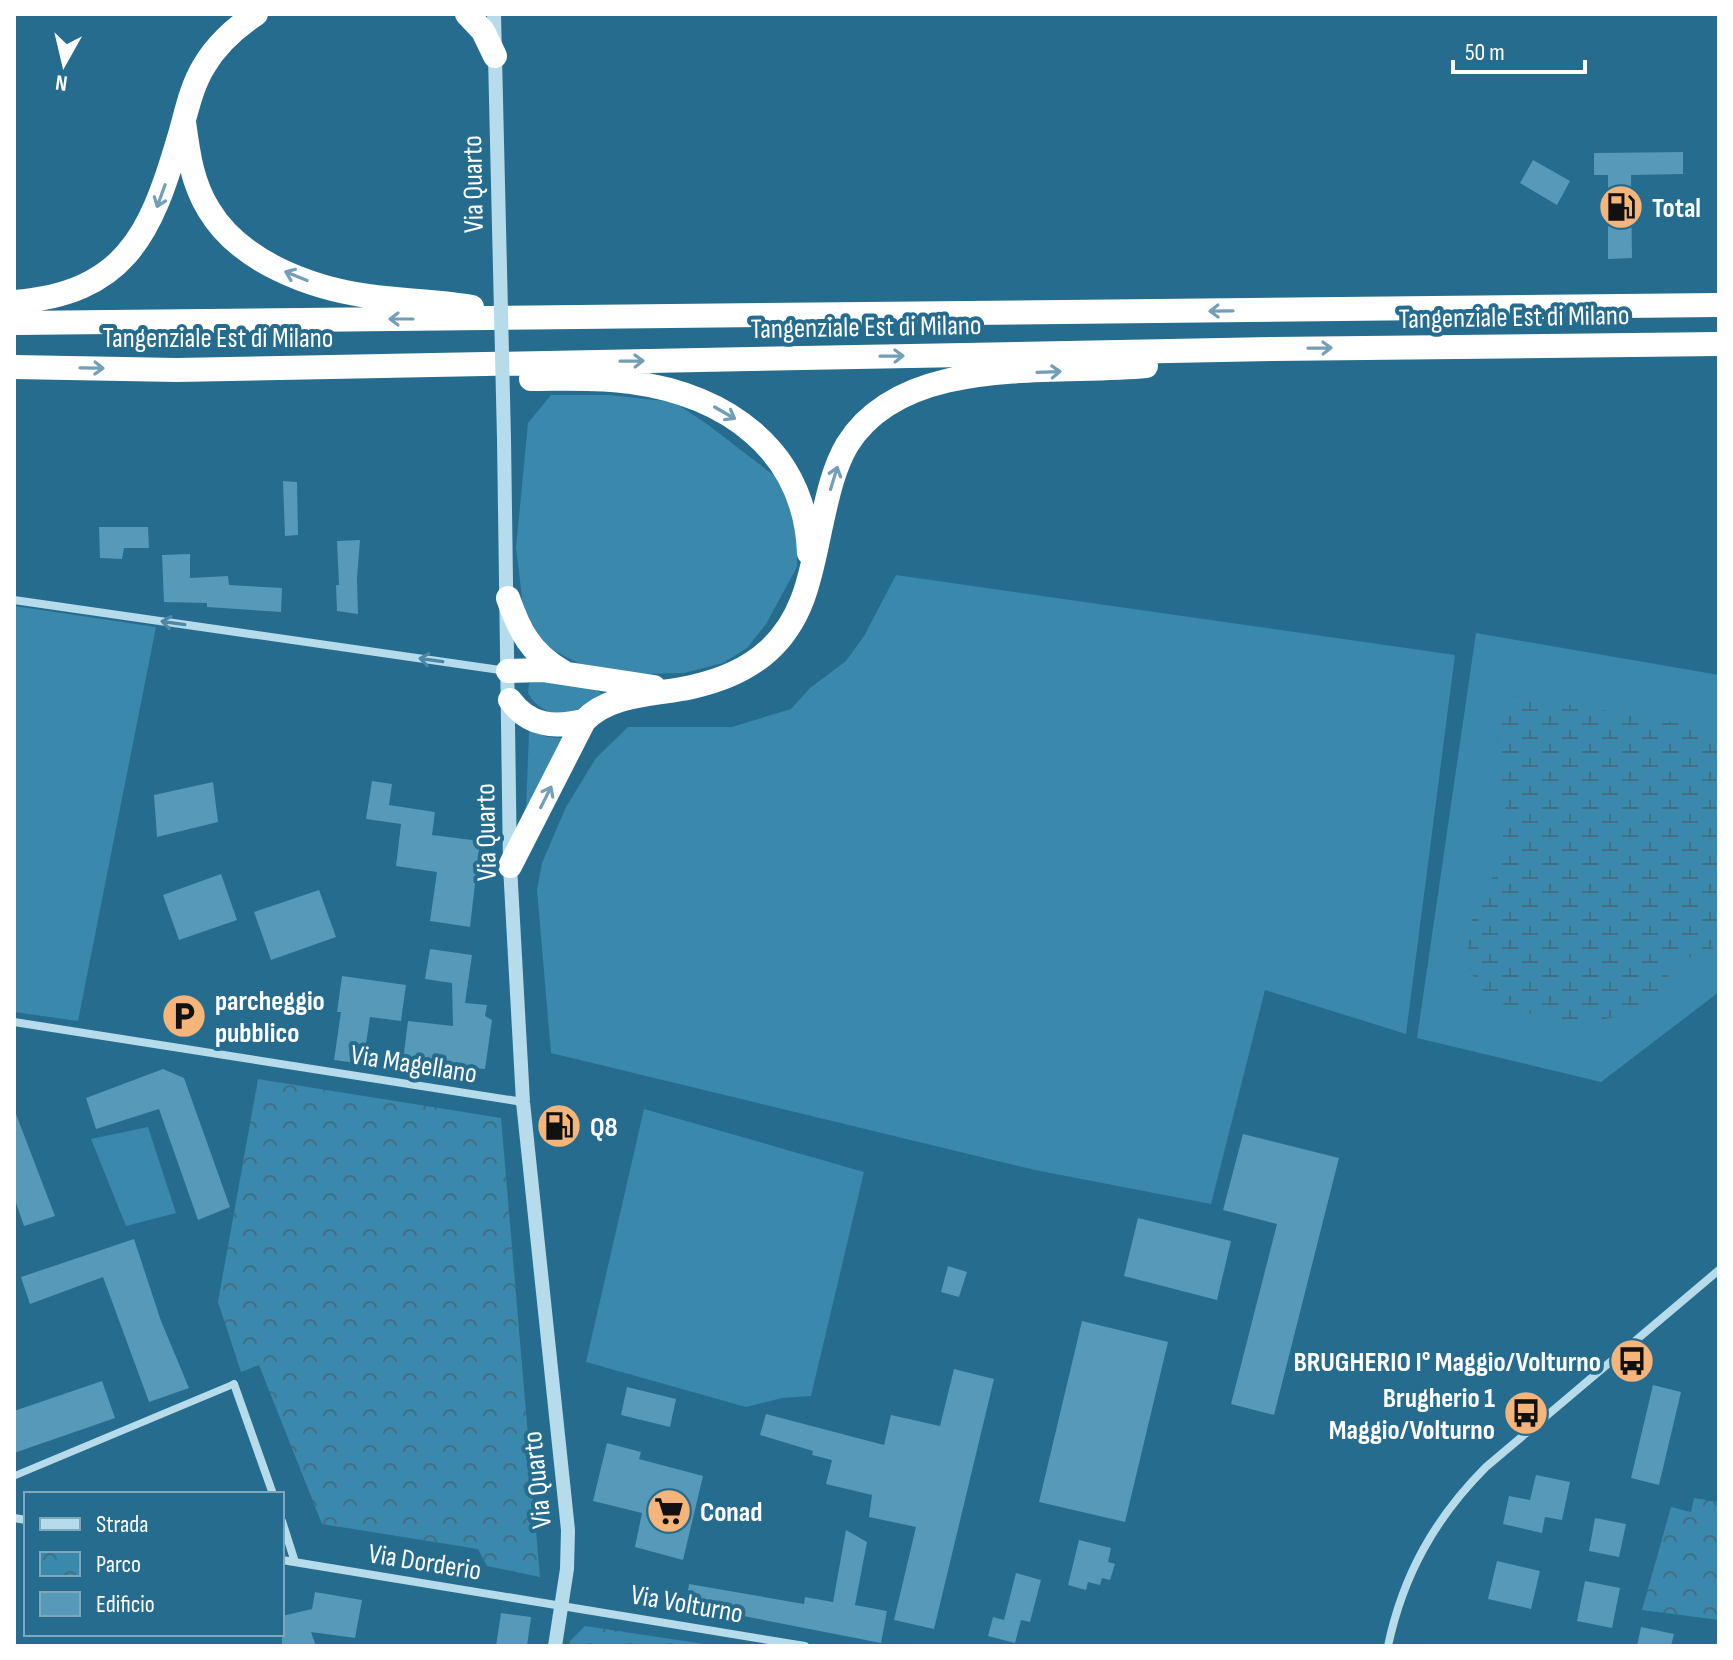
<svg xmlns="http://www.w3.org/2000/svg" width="1733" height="1660" font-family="'Sofia Sans Condensed',sans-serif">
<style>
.green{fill:#3a88ab}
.wetland{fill:url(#wetland-marsh)}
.park{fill:url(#park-crowns)}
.building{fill:#5699b8}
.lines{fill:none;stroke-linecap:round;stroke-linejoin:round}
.pedestrian{stroke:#b6dbeb;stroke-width:7}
.minor{stroke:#b6dbeb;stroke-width:8}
.tertiary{stroke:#b6dbeb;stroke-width:14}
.motorway{stroke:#fff;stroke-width:24}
.tertiary-bridge{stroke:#b6dbeb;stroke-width:14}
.oneway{stroke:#729fb6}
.oneway2{stroke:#4a88a5}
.labels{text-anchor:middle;stroke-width:8;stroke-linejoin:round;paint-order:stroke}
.street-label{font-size:28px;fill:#fff;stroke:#266c8e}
.poi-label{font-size:28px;font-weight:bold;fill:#fff;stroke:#266c8e;text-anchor:start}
</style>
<defs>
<pattern id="wetland-marsh" width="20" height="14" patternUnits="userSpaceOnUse" patternTransform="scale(2)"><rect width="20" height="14" fill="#3a88ab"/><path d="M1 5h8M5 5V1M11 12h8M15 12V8" fill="none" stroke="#417085"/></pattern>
<pattern id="park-crowns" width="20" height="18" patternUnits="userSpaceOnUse" patternTransform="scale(2)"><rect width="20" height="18" fill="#3a88ab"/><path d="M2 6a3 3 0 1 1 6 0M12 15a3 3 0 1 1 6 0" fill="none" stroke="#417085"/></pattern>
</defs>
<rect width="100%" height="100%" fill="#266c8e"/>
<path class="green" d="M551 395H609L674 402 707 424 780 480 797 527V567L766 624 747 648 723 663 684 673 641 674 580 664 543 645 523 606 516 548 528 423Z
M896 575 1455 655 1406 1034 1265 990 1211 1204 1035 1170 551 1053 537 890 542 863 566 807 596 758 628 727H732L791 709 810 688 846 661 864 636Z
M14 606 156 627 78 1021 14 1012Z
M1476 633 1719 675V992L1601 1082 1417 1038Z
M535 678 596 690 608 697C601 701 593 707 585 711 565 720 538 713 528 693L529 684Z
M529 731 548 737 563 738 526 812Z
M644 1109 864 1172 811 1396 782 1398 746 1407 586 1362Z
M148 1127 176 1213 126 1226 91 1139Z"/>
<path class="wetland" d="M1519 696 1719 730V943C1704 957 1685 955 1669 968L1668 992 1662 997C1625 1020 1581 1027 1539 1016 1493 1004 1462 990 1469 936 1471 924 1474 907 1479 895 1484 886 1493 880 1497 870 1503 852 1503 829 1505 810 1507 794 1500 778 1497 762 1494 742 1501 716 1511 698Z"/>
<path class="park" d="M258 1079 501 1118 540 1577 487 1566 478 1549 322 1524 259 1365 241 1372 218 1302Z
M1694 1498 1719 1502V1620L1642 1610 1671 1507 1691 1512Z
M585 1626 717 1646H569L570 1641Z"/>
<path class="building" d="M1683 152V174L1631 175 1632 258 1608 259V175H1594V153Z
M1533 160 1570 181 1557 205 1520 183Z
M283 481 297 482 298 535 285 536Z
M99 527H148L149 548H124L122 559 100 558Z
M360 540 357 578 358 614 337 611 336 585H339L337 541Z
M190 554V578L228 576 229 585 282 588 281 612 207 607V603L164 602 162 555Z
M372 781 392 784 389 805 435 812 432 835 480 841 470 927 430 921 437 872 396 866 401 824 366 819Z
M213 782 218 822 157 837 154 795Z
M221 874 237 920 179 940 163 895Z
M319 890 336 937 271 960 254 912Z
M430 949 472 955 465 1003 487 1005 485 1016 492 1020 485 1069 403 1061 408 1021 453 1026 452 983 425 979Z
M342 976 406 985 401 1021 370 1017 363 1064 334 1060 341 1012H337Z
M163 1069 184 1078 230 1207 198 1220 159 1109 96 1129 86 1098Z
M14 1109 55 1216 24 1226 14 1197Z
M1243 1134 1339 1158 1274 1415 1231 1404 1277 1224 1223 1210Z
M1138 1218 1231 1241 1217 1300 1124 1276Z
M134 1239 161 1321 189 1388 149 1402 103 1277 30 1304 21 1277Z
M948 1266 967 1272 959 1297 941 1292Z
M1082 1321 1168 1342 1125 1522 1039 1502Z
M954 1369 994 1379 934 1629 894 1620 916 1527 869 1517 872 1495 826 1484 832 1460 812 1455 813 1451 760 1435 766 1414 884 1445 891 1415 940 1426Z
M102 1381 115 1418 14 1453V1411Z
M1653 1385 1681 1392 1659 1485 1631 1478Z
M627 1387 676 1399 670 1427 621 1415Z
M607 1443 641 1452 639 1459 703 1476 683 1560 635 1547 642 1513 593 1501Z
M1536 1475 1570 1482 1562 1520 1545 1517 1542 1533 1503 1524 1509 1496 1530 1500Z
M1595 1518 1626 1524 1619 1557 1589 1551Z
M846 1530 867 1542 855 1605 887 1611 881 1643 713 1610 712 1614 685 1609 689 1584 804 1604 805 1597 833 1602Z
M1079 1540 1111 1548 1108 1562 1115 1564 1110 1580 1102 1578 1100 1585 1088 1582 1086 1590 1068 1585Z
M1497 1561 1540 1571 1531 1609 1488 1599Z
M1016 1573 1041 1580 1030 1622 1021 1620 1015 1643 988 1636 993 1617 1004 1620Z
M1585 1581 1620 1588 1612 1628 1577 1621Z
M315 1592 362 1600 355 1638 311 1632 316 1646H282V1616L312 1609Z
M501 1613 531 1617 527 1646H496Z
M1641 1627 1674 1634 1671 1646H1637Z"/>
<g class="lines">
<path class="pedestrian" d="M14 1476 234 1384"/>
<path class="minor" d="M14 600 507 671
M14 1022 523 1102
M234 1384 273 1494
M14 1518 26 1520
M282 1521 295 1562
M282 1560 805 1646
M1388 1646C1403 1575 1435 1518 1486 1467L1719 1270"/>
<path class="tertiary" d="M494 14 500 269
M504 439 510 866 523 1102 568 1530 567 1569 555 1646"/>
<path class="motorway" d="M467 14 483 31 495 56
M184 122C188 152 192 183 209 210 240 262 311 288 368 296 403 301 437 301 472 307
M14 302C124 293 150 236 178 141 186 115 190 89 204 66 217 44 235 28 256 14
M14 323 1719 305
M14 367 177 370 1273 349 1719 344
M531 379C564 379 598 377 630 382 726 395 805 449 809 553
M508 598C519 630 531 654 562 671
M508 671 542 670 654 687
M510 700C529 726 554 728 584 721
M510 866 584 721C610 693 656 695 692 687 719 681 747 670 768 651 805 618 811 572 821 526 827 499 833 469 847 445 904 353 1053 375 1146 366"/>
<path class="tertiary-bridge" d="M500 269 504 439"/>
</g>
<defs><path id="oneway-shaft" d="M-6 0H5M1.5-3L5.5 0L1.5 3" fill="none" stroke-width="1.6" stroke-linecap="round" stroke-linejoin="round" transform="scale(2)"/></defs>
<g class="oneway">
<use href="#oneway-shaft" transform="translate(161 196) rotate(110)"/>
<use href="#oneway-shaft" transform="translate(296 276) rotate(-158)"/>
<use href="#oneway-shaft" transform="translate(1221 311) rotate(179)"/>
<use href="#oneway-shaft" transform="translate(401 319) rotate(180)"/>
<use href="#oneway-shaft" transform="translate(1320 348) rotate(-1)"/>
<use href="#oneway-shaft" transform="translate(892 356) rotate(-1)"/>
<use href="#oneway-shaft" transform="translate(632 361) rotate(-1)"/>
<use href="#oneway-shaft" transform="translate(92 368) rotate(1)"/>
<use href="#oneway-shaft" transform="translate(1049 372) rotate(-2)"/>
<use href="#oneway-shaft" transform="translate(725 413) rotate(30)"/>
<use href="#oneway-shaft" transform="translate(834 478) rotate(-73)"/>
<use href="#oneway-shaft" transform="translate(546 797) rotate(-63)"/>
</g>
<g class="oneway2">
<use href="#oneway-shaft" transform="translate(173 623) rotate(-172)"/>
<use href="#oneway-shaft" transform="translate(431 660) rotate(-172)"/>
</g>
<defs>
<g id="fuel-disc" transform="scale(2.3)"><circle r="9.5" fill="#f5b47a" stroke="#266c8e"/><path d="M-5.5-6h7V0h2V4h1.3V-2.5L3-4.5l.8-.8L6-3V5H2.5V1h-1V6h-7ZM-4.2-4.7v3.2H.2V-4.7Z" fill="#111"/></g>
<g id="parking-disc" transform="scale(2.3)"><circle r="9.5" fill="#f5b47a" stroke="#266c8e"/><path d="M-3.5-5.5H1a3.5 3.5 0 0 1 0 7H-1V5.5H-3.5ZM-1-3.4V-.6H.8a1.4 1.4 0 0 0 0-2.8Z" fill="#111"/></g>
<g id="bus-disc" transform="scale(2.3)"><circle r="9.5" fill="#f5b47a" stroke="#266c8e"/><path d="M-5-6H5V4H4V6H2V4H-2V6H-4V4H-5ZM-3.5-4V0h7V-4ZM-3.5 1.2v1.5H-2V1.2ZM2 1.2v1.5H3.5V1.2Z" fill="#111"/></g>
<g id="supermarket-disc" transform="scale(2.3)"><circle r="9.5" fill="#f5b47a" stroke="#266c8e"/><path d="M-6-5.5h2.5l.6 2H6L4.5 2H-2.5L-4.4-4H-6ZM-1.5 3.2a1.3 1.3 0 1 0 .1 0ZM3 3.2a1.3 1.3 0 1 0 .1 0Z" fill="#111"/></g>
</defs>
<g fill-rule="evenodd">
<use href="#fuel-disc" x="1621" y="207"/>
<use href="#parking-disc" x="184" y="1016"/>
<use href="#fuel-disc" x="559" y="1126"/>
<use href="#bus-disc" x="1632" y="1361"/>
<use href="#bus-disc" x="1526" y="1413"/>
<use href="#supermarket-disc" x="669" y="1511"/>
</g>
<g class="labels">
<g class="street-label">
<text transform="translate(472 184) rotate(-91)" y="10">Via Quarto</text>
<text transform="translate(1514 316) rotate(-1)" y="10">Tangenziale Est di Milano</text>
<text transform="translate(866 326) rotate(-1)" y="10">Tangenziale Est di Milano</text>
<text x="218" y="347">Tangenziale Est di Milano</text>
<text transform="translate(485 832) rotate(-91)" y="10">Via Quarto</text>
<text transform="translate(414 1063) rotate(9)" y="10">Via Magellano</text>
<text transform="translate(536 1480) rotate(-96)" y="10">Via Quarto</text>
<text transform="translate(425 1561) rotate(9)" y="10">Via Dorderio</text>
<text transform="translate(687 1603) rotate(10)" y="10">Via Volturno</text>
</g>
<g class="poi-label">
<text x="1652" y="217">Total</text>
<text x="215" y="1010">parcheggio<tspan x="215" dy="32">pubblico</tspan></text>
<text x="590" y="1136">Q8</text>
<text x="1601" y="1371" text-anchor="end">BRUGHERIO I° Maggio/Volturno</text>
<text x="1495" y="1407" text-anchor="end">Brugherio 1<tspan x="1495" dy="32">Maggio/Volturno</tspan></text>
<text x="700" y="1521">Conad</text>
</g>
</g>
<rect width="1733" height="1660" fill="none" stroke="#ffffff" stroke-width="32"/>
<rect x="24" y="1492" width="260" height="144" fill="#266c8e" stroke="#7da7bb" stroke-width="2"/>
<rect x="40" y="1518" width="40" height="12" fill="#b6dbeb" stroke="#7da7bb" stroke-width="2"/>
<text x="96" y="1532" font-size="24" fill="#ffffff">Strada</text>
<rect x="40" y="1552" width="40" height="24" fill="url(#park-crowns)" stroke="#7da7bb" stroke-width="2"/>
<text x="96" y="1572" font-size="24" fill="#ffffff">Parco</text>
<rect x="40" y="1592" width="40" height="24" fill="#5699b8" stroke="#7da7bb" stroke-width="2"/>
<text x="96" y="1612" font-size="24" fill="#ffffff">Edificio</text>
<g transform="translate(64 64) rotate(188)" stroke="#266c8e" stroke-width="6" paint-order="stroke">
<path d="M0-6L14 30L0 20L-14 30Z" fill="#ffffff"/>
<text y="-12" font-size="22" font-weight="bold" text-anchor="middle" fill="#ffffff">N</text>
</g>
<path d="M1453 60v12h132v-12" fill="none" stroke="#ffffff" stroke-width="4"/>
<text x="1465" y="60" font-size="24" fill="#ffffff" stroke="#266c8e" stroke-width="6" paint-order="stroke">50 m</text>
</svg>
